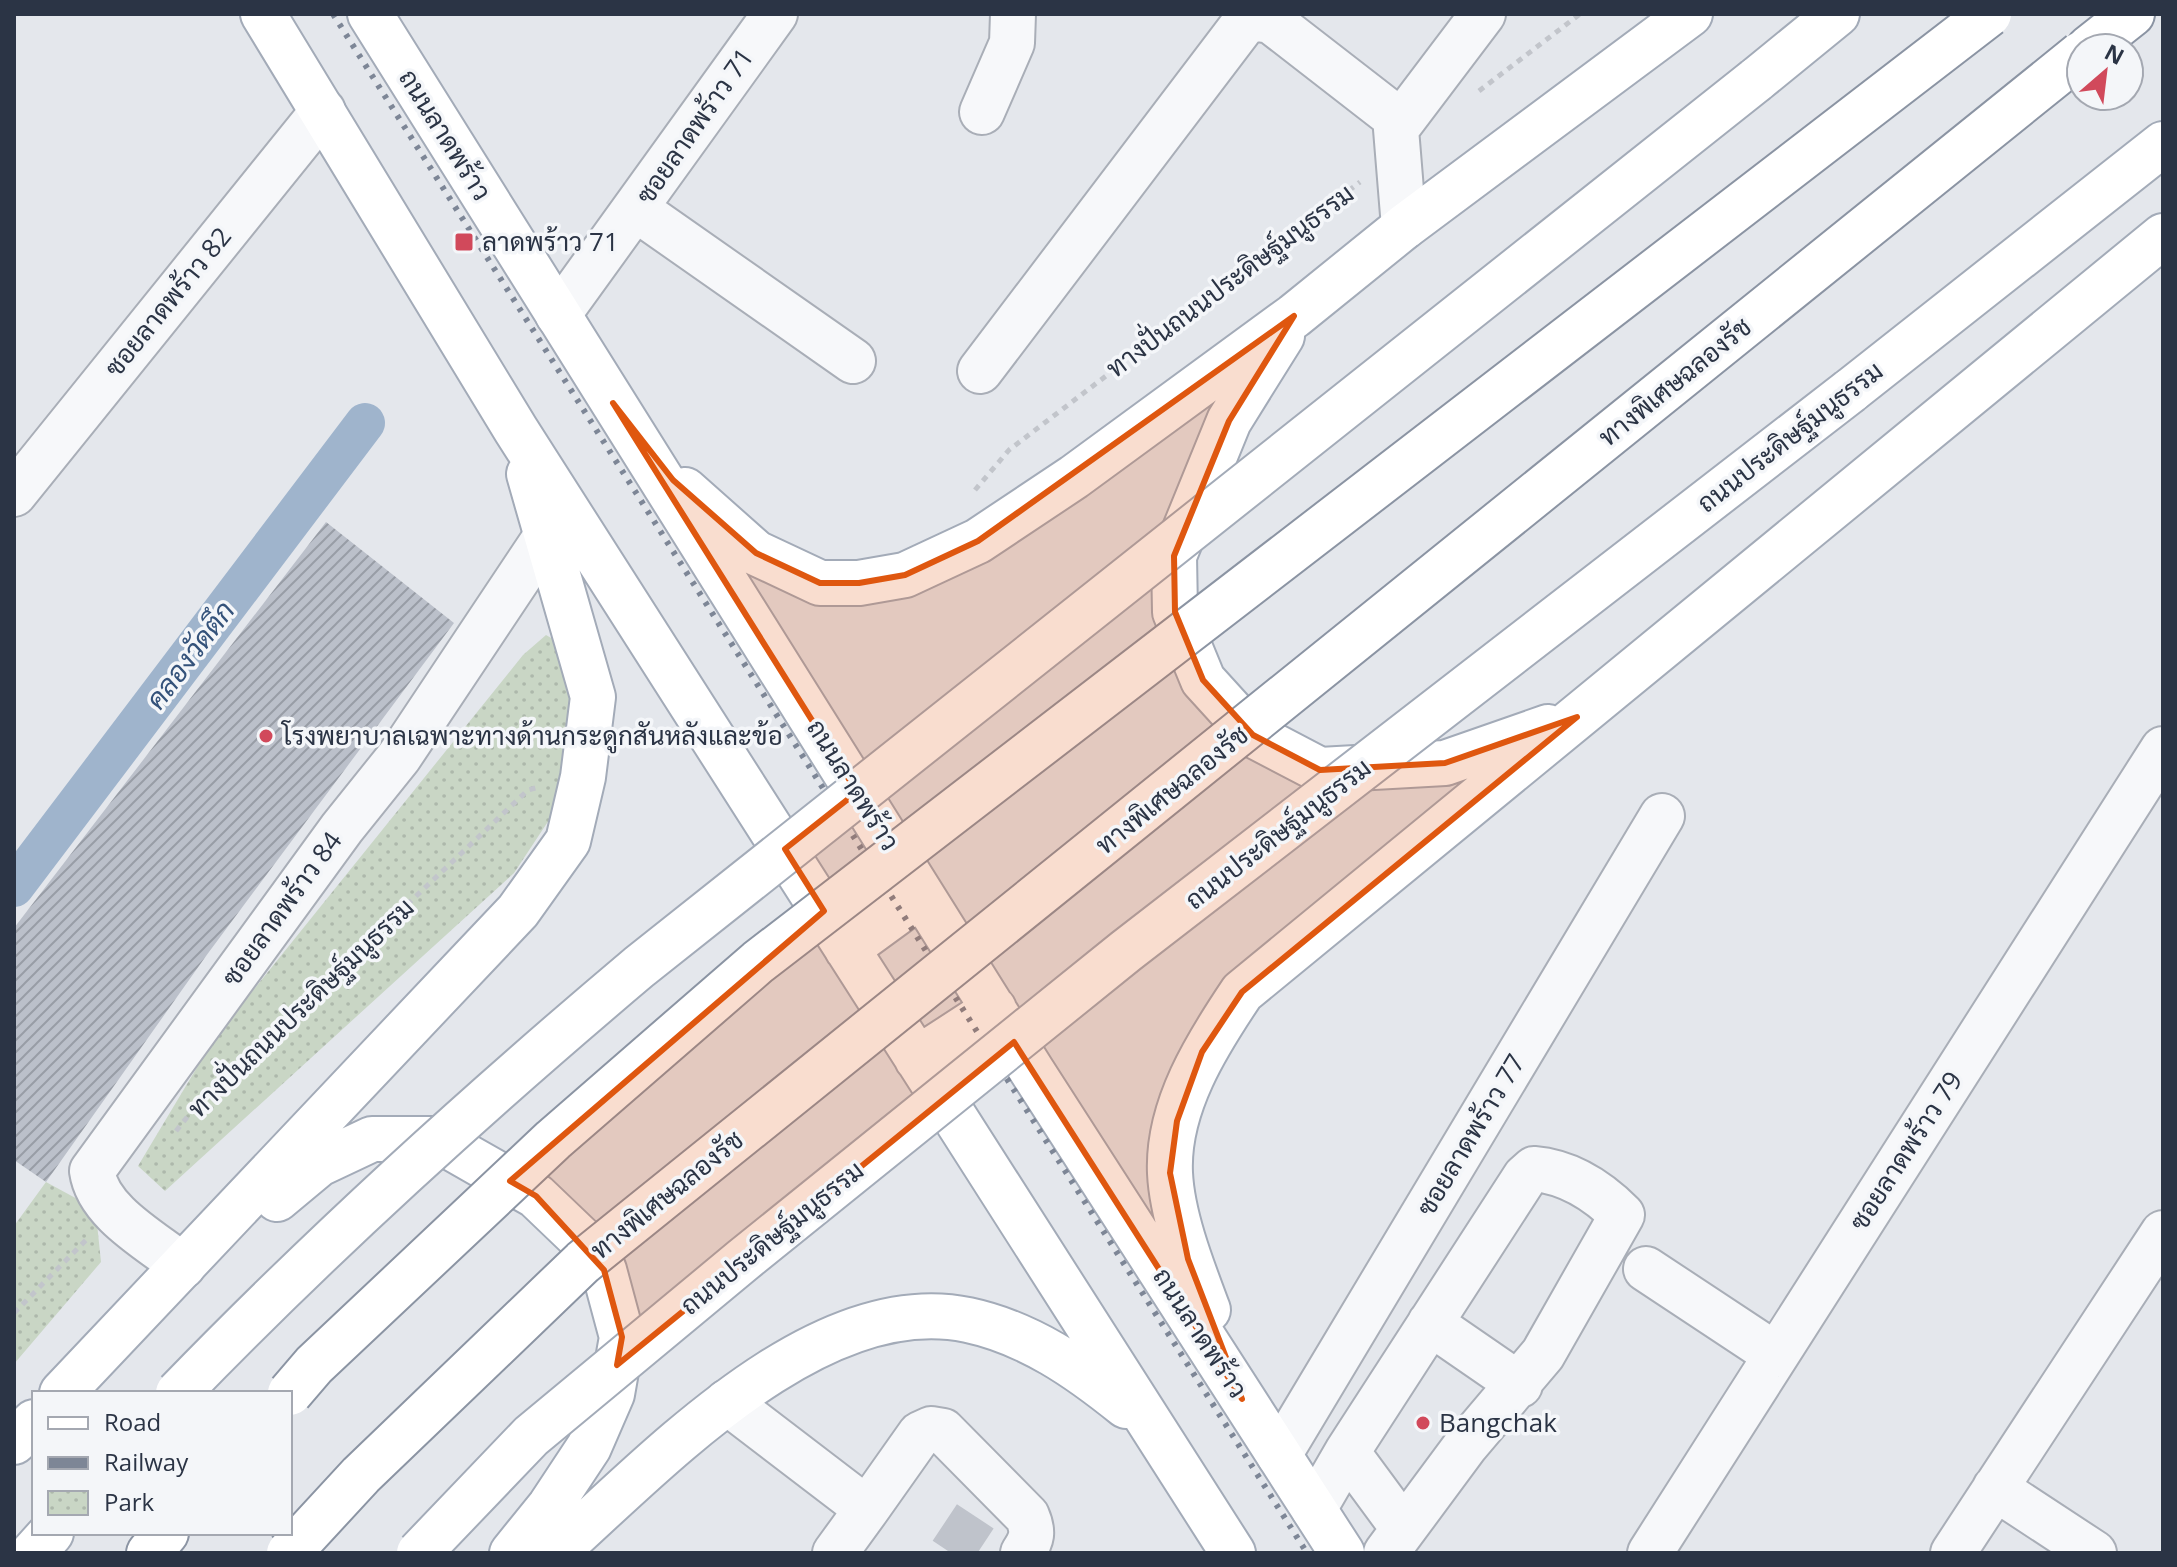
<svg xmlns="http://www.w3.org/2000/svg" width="2177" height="1567" font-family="'Open Sans',Sarabun,sans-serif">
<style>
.park{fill:url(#park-dots)}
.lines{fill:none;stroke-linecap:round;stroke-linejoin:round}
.canal{stroke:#9fb4cc;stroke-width:40}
.building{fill:url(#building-hatch)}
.minor-tunnel{stroke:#bfc3cb;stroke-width:44;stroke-dasharray:44 22;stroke-linecap:butt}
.minor-casing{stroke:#a9aeb7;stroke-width:48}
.major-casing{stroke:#a3abb8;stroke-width:48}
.highway-casing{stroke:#8b94a3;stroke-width:48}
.path{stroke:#c2c5cb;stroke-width:5;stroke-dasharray:6 6;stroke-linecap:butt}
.minor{stroke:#f7f8fa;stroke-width:44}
.major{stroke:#fff;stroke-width:44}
.highway{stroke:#fff;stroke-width:44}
.rail{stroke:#7d8696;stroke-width:6;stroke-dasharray:4 8;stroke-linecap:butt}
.major-bridge-casing{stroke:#a3abb8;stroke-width:48;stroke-linecap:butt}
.highway-bridge-casing{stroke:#8b94a3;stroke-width:48;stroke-linecap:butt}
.major-bridge{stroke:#fff;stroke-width:44}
.highway-bridge{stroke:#fff;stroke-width:44}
.marked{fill:#df570f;fill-opacity:0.2;stroke:#df570f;stroke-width:6;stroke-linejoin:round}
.poi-dot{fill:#d1495b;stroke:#f4f6f9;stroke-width:3}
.labels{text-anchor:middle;stroke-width:7;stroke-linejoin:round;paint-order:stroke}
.street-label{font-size:26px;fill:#2b3445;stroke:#f4f6f9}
.poi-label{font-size:26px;fill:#2b3445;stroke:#f4f6f9;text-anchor:start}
.water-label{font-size:28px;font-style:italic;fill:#34527a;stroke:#f4f6f9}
</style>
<defs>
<pattern id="park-dots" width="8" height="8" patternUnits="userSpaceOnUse" patternTransform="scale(2)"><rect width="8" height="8" fill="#c9d6c5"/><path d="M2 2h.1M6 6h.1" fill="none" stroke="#adb8ab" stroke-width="1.8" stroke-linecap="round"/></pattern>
<pattern id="building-hatch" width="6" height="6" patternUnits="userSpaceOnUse" patternTransform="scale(2)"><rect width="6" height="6" fill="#bbc0ca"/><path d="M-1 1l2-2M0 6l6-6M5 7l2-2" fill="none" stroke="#989da6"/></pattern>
</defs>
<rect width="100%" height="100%" fill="#e4e7ec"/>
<path class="park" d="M546 635 560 643 569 676 572 730 553 814 514 873 165 1191 138 1166 214 1039 523 655Z
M46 1182 81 1201 96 1214 101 1262 14 1364V1226Z"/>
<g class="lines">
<path class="canal" d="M14 887 365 423"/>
</g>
<path class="building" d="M326 522 454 623 206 956 46 1182 14 1160V928Z"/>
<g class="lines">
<path class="minor-tunnel" d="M951 1553 996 1485"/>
<g class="minor-casing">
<path id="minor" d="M982 112 1012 43 1013 14
M636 209 853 361
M1404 227 1396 129 1483 14
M558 315 775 14
M980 371 1245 22 1258 19 1271 21 1400 121
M14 494 323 111
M183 1266C152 1241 98 1213 92 1171L342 828 399 757 547 535
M1646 1269 1776 1355
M1430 1323 1520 1385
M727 1402 867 1509 835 1553
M1347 1452 1403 1528
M1279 1455 1662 816
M1995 1488 2094 1553
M867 1509 920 1434 931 1429 943 1431 1027 1516C1034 1532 1032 1539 1023 1553
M1314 1509 1347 1452 1525 1177 1534 1169C1569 1172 1597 1190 1622 1215L1543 1354 1466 1445 1386 1553
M1650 1553 2163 749
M1953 1553 2163 1233"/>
</g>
<g class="major-casing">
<path id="major" d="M263 14 516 430 1233 1553
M370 14 1032 1071 1342 1553
M1756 80 1837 14
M1282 336 1229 421 1174 556 1175 612 1203 680 1253 735 1320 770 1445 763 1548 727
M1850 391 2163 144
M685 490 756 553 820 583H859L905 575 978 541 1074 477 1294 316 1404 227 1690 14
M847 949 921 895
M917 1059 994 1009
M277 1199 319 1164 372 1139H436L536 1196 582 1240 604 1270 622 1337 612 1394 589 1447 550 1506 512 1553
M1208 1310C1193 1270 1172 1217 1170 1173 1167 1107 1207 1044 1242 992L2163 236
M62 1393 518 911 568 841 583 777 593 697 529 474
M14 1442 34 1422
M33 1553 51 1533
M555 1553C657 1462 818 1288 968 1320 1029 1333 1079 1368 1126 1406"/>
</g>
<g class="highway-casing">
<path id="highway" d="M2089 48 2132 14
M149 1553 166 1533"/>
</g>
<path class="path" d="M1479 91 1580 14
M975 490 1009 450 1360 182
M176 1131 200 1101 528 790 539 787
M14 1313 86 1240"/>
<use href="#minor" class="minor"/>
<use href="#major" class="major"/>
<use href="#highway" class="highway"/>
<path class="rail" d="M333 14 1307 1553"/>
<g class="major-bridge-casing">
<path id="major-bridge" d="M178 1393C324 1242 479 1102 639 967L1756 80
M419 1553 531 1436 743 1260 1126 951 1850 391"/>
</g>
<g class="highway-bridge-casing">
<path id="highway-bridge" d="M290 1393 314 1365 553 1140 758 962 1989 14
M289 1553 361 1475 583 1262 2081 54"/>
</g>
<use href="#major-bridge" class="major-bridge"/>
<use href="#highway-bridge" class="highway-bridge"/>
</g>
<path class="marked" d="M1294 316 1229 421 1174 556 1175 612 1203 680 1253 735 1320 770 1445 763 1577 717 1242 992 1202 1052 1177 1121 1170 1173 1188 1259 1242 1399 1014 1042 617 1365 622 1337 604 1270 536 1196 510 1181 824 911 785 849 857 792 613 403 673 480 756 553 820 583H859L905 575 978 541Z"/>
<g class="poi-dot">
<rect x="454" y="232" width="20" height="20" rx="4"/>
<circle cx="266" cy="736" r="8"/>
<circle cx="1423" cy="1423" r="8"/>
</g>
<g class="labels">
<g class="street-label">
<text transform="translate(695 126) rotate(-55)" y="9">ซอยลาดพร้าว 71</text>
<text transform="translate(445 135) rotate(58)" y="9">ถนนลาดพร้าว</text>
<text transform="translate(1230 281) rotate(-37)" y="9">ทางปั่นถนนประดิษฐ์มนูธรรม</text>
<text transform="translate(168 302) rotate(-51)" y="9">ซอยลาดพร้าว 82</text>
<text transform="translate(1675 382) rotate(-39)" y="9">ทางพิเศษฉลองรัช</text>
<text transform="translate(1790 437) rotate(-38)" y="9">ถนนประดิษฐ์มนูธรรม</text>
<text transform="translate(853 785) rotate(58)" y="9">ถนนลาดพร้าว</text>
<text transform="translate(1172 790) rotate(-39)" y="9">ทางพิเศษฉลองรัช</text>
<text transform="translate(1278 834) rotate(-38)" y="9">ถนนประดิษฐ์มนูธรรม</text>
<text transform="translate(282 909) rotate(-54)" y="9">ซอยลาดพร้าว 84</text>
<text transform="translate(301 1008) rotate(-44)" y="9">ทางปั่นถนนประดิษฐ์มนูธรรม</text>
<text transform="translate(1471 1135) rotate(-59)" y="9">ซอยลาดพร้าว 77</text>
<text transform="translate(1906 1151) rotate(-57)" y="9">ซอยลาดพร้าว 79</text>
<text transform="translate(667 1195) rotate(-39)" y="9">ทางพิเศษฉลองรัช</text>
<text transform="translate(772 1238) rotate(-39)" y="9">ถนนประดิษฐ์มนูธรรม</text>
<text transform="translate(1200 1333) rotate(57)" y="9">ถนนลาดพร้าว</text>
</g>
<g class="poi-label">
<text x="482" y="251">ลาดพร้าว 71</text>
<text x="282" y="745">โรงพยาบาลเฉพาะทางด้านกระดูกสันหลังและข้อ</text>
<text x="1439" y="1432">Bangchak</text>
</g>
<g class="water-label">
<text transform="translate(190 655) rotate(-53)" y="10">คลองวัดตึก</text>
</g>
</g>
<rect width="2177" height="1567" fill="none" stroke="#2b3445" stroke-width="32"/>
<rect x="32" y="1391" width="260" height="144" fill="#f4f6f9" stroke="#a4a8b1" stroke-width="2"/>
<rect x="48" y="1417" width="40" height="12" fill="#ffffff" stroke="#a4a8b1" stroke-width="2"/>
<text x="104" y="1431" font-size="24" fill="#2b3445">Road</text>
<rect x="48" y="1457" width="40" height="12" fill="#7d8696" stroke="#a4a8b1" stroke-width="2"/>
<text x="104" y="1471" font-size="24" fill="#2b3445">Railway</text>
<rect x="48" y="1491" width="40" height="24" fill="url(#park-dots)" stroke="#a4a8b1" stroke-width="2"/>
<text x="104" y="1511" font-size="24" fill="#2b3445">Park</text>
<g transform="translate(2105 72) rotate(28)"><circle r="38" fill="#f4f6f9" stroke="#a4a8b1" stroke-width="2"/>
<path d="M0-6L14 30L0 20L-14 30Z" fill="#d1495b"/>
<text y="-12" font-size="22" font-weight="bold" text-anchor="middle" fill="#2b3445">N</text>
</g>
</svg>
